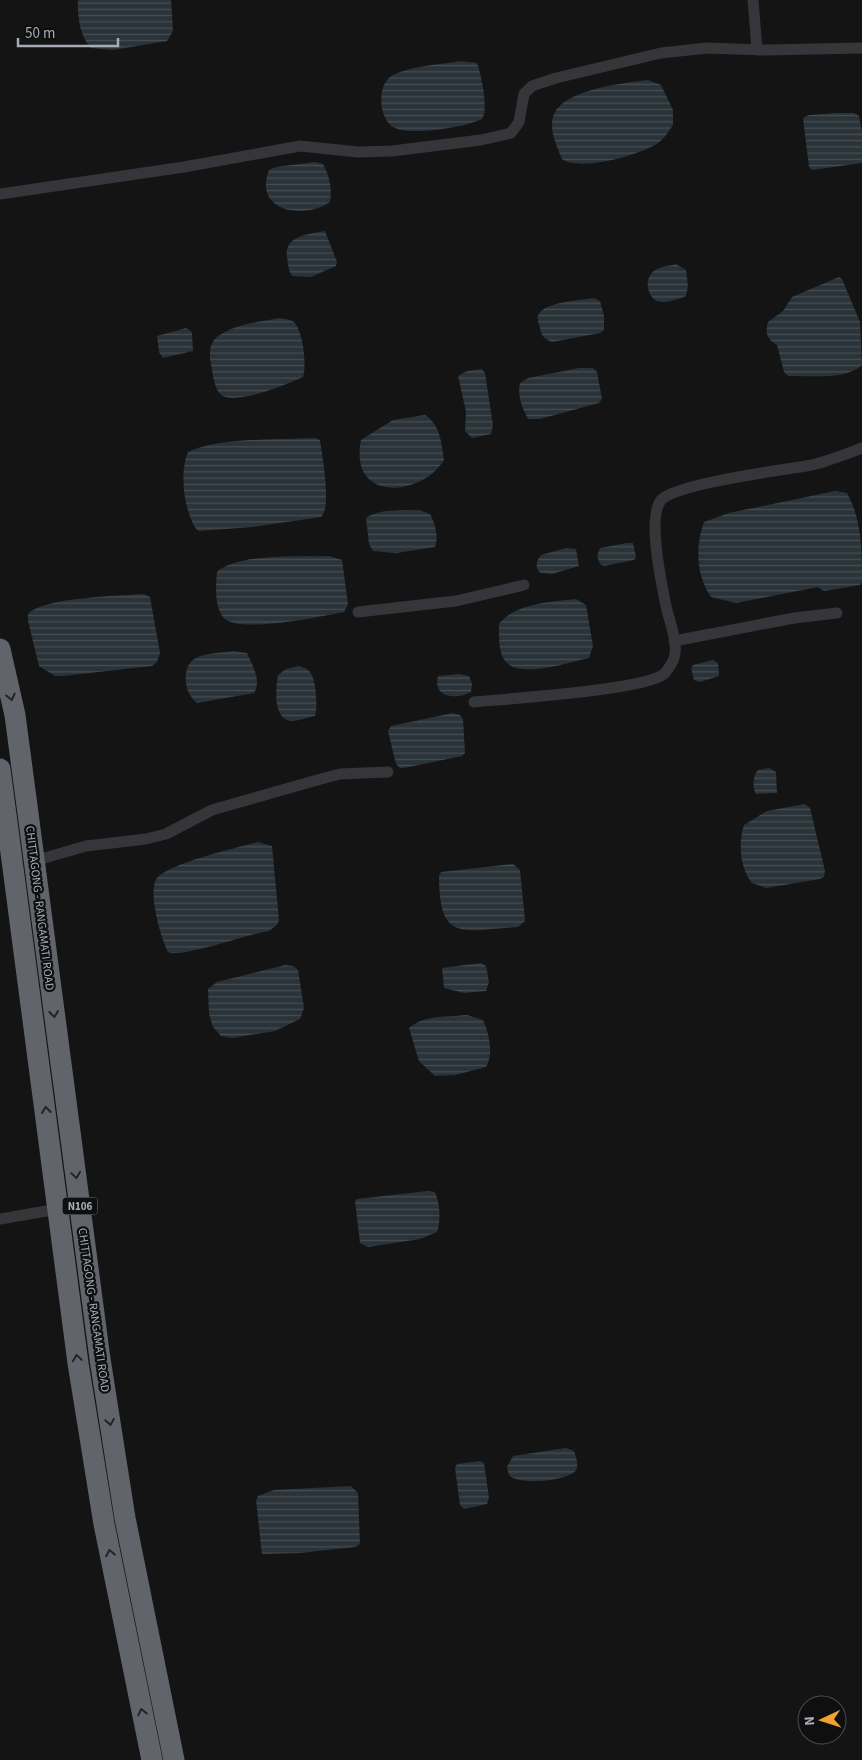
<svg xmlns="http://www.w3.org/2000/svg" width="862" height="1760" font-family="'Source Sans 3',sans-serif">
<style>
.water{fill:url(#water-rules)}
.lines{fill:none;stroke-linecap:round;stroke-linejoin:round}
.street{stroke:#35363a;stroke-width:11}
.highway{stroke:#61646b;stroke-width:21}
.oneway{stroke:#242427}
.labels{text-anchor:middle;stroke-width:4.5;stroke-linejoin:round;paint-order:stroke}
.shield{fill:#0f0f10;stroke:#787d84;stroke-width:1}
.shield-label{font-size:11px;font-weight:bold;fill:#a5acb6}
.street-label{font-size:12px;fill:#a5acb6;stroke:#0f0f10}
</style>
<defs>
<pattern id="water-rules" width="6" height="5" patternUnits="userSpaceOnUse" patternTransform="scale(1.25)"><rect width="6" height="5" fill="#2a3339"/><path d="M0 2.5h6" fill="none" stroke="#464e53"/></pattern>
</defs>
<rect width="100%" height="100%" fill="#141415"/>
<path class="water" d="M78 0H171L173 31 167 41 113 50 91 48C80 37 77 15 78 0Z
M461 61 477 63C481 74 489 109 482 119 466 127 412 136 395 128 378 120 376 84 393 75 413 65 440 65 461 61Z
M648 80 661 85 673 110V125C669 131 664 139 658 143 641 155 579 172 562 159 557 147 548 128 554 114 565 89 624 83 648 80Z
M837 113H854L859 116 862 132V163L812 170 809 167 803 118 809 115Z
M315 162 323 164C330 177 332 188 330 202 304 220 253 212 269 170L276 167Z
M325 231 337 262 336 266 311 277 292 276C288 270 288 263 287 257 284 236 308 234 325 231Z
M676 264 686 270 688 286 686 296C679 299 663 305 655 300 645 292 645 275 657 269 662 266 670 266 676 264Z
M839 277 842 279 860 322 862 365C845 381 809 375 788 376L784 372 777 345C767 339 765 334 768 322L783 311 792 297Z
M594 298 600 301 604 316V330L600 333 552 342C544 339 541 335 540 328 539 324 537 319 538 316 542 302 581 300 594 298Z
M279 318C284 319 290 319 294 322 303 331 307 366 303 377 288 384 233 407 220 394 214 387 213 374 211 365 209 355 209 344 217 337 233 324 260 322 279 318Z
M186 328 192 332 193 351 163 358 159 352 157 336Z
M579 368H593L597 372 602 399 599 403 540 419H528C522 407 517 396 520 383L528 378Z
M482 369 485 373 493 425 491 434 472 438 465 431 466 412 458 376 467 371Z
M425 415C441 426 441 442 444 460 423 496 348 504 361 440L393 420Z
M315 438 320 440C322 455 332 507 321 517L252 527 199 531 196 529C184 510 179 473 188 452 219 437 280 440 315 438Z
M835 491 847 493C862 520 862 551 862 582L860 585 824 591 818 587 736 603 711 597C696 575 695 546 704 522L729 513Z
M419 510 430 514C435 523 439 537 435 547L396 553 373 551 369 544 366 518C379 508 403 511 419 510Z
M627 543H633L636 557 634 560 604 566 600 564 597 556 600 548Z
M566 548 576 549 579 566 552 574 540 573C535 567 536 561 541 555Z
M329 556 342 560 348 604 344 612C323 616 236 635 223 617 214 605 216 586 217 572 237 553 302 557 329 556Z
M144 594 150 597 160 653 157 662 152 666 63 676H55L39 666 28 621V614C44 597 118 596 144 594Z
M576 599 586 605 593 646 589 658C570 662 520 679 506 662 498 653 499 635 499 624 515 603 552 602 576 599Z
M233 651 247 653C252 665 262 680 254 693L197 703C191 698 187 691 186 683 183 651 209 655 233 651Z
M713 660 718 663 719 676 700 682 694 680 691 668 693 665Z
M299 666C303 668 307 668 310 672 316 679 318 707 315 716 308 717 299 721 292 721 272 719 276 688 278 675L286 669Z
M459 674 469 676 472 684 471 692C457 700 432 698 438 676Z
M453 713 460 715 463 719 465 753 462 756 404 768H400L396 764 388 731 391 726Z
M769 768 776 772 777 793 756 794C752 788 753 775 758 770Z
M805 804 810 808 825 871 824 877 820 879 766 888 752 883C740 869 738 842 744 825L767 811Z
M258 842 272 846 279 920 277 925 269 931C247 934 184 958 168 952 161 938 147 891 157 878 170 863 236 848 258 842Z
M513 864 520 870 525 921 518 927C463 930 439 944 439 876L441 872Z
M481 963 486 966 489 982 486 991 464 993 444 988 442 968Z
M285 965 293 966 298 970 304 1008 300 1019 275 1031 232 1038 221 1036 213 1027 209 1014 208 989 217 982Z
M467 1015 483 1020C489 1034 494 1053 486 1067L455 1075 435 1076 419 1061 409 1028C423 1015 449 1017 467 1015Z
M428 1191 435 1192C440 1204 441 1220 437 1232L420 1239 368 1247 360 1243 355 1201 357 1199Z
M566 1448 574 1451C576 1457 579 1464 576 1470 570 1481 517 1486 509 1475L507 1467 513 1456Z
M480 1461 484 1463 489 1498 487 1504 464 1509 460 1505 455 1468 457 1464Z
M351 1486 358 1493 360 1544 355 1547 300 1553 262 1554 256 1500 258 1496 274 1490Z"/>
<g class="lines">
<path class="street" d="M753 0 757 50
M0 194 184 167 300 146 358 152 392 151 481 140 511 133 519 122 524 94 532 86 556 78 661 53 707 48 765 50 862 48
M358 612 456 601 524 585
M674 641 794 618 837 613
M474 702C506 699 645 690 664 674 667 671 673 662 674 658 679 643 669 621 666 606 662 585 646 515 662 499 680 483 783 470 812 465 829 461 846 454 862 448
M34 861 86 846 146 839 166 834 212 810 321 779 340 774 388 772
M0 1219 58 1209"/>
<path class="highway" d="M0 649 15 715 100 1359 125 1518 174 1760
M0 769 78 1363 104 1524 152 1760"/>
</g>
<defs><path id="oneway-chevron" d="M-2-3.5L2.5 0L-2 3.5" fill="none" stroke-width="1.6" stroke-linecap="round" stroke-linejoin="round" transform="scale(1.25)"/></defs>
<g class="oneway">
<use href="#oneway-chevron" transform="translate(11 697) rotate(77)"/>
<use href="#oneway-chevron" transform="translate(54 1014) rotate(83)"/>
<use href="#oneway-chevron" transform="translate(46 1110) rotate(-97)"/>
<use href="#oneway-chevron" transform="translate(76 1175) rotate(82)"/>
<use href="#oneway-chevron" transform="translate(77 1358) rotate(-98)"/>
<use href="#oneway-chevron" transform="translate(110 1422) rotate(81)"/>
<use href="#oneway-chevron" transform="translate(110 1553) rotate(-101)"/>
<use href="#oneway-chevron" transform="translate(142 1712) rotate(-102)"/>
</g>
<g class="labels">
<rect class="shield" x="62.5" y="1197.5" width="35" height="17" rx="4"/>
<g class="shield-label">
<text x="80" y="1210">N106</text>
</g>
<g class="street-label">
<text transform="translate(40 908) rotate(83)" y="4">CHITTAGONG - RANGAMATI ROAD</text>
<text transform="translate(94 1310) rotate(82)" y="4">CHITTAGONG - RANGAMATI ROAD</text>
</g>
</g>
<g transform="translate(822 1720) rotate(266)"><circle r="24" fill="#0f0f10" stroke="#4b4e52"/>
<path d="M0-4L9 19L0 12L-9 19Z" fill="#efa131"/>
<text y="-8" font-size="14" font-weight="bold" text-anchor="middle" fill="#a5acb6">N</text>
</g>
<path d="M18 38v8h100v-8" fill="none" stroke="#a5acb6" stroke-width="2.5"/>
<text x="25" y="38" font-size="15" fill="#a5acb6" stroke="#0f0f10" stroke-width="4" paint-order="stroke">50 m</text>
</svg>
